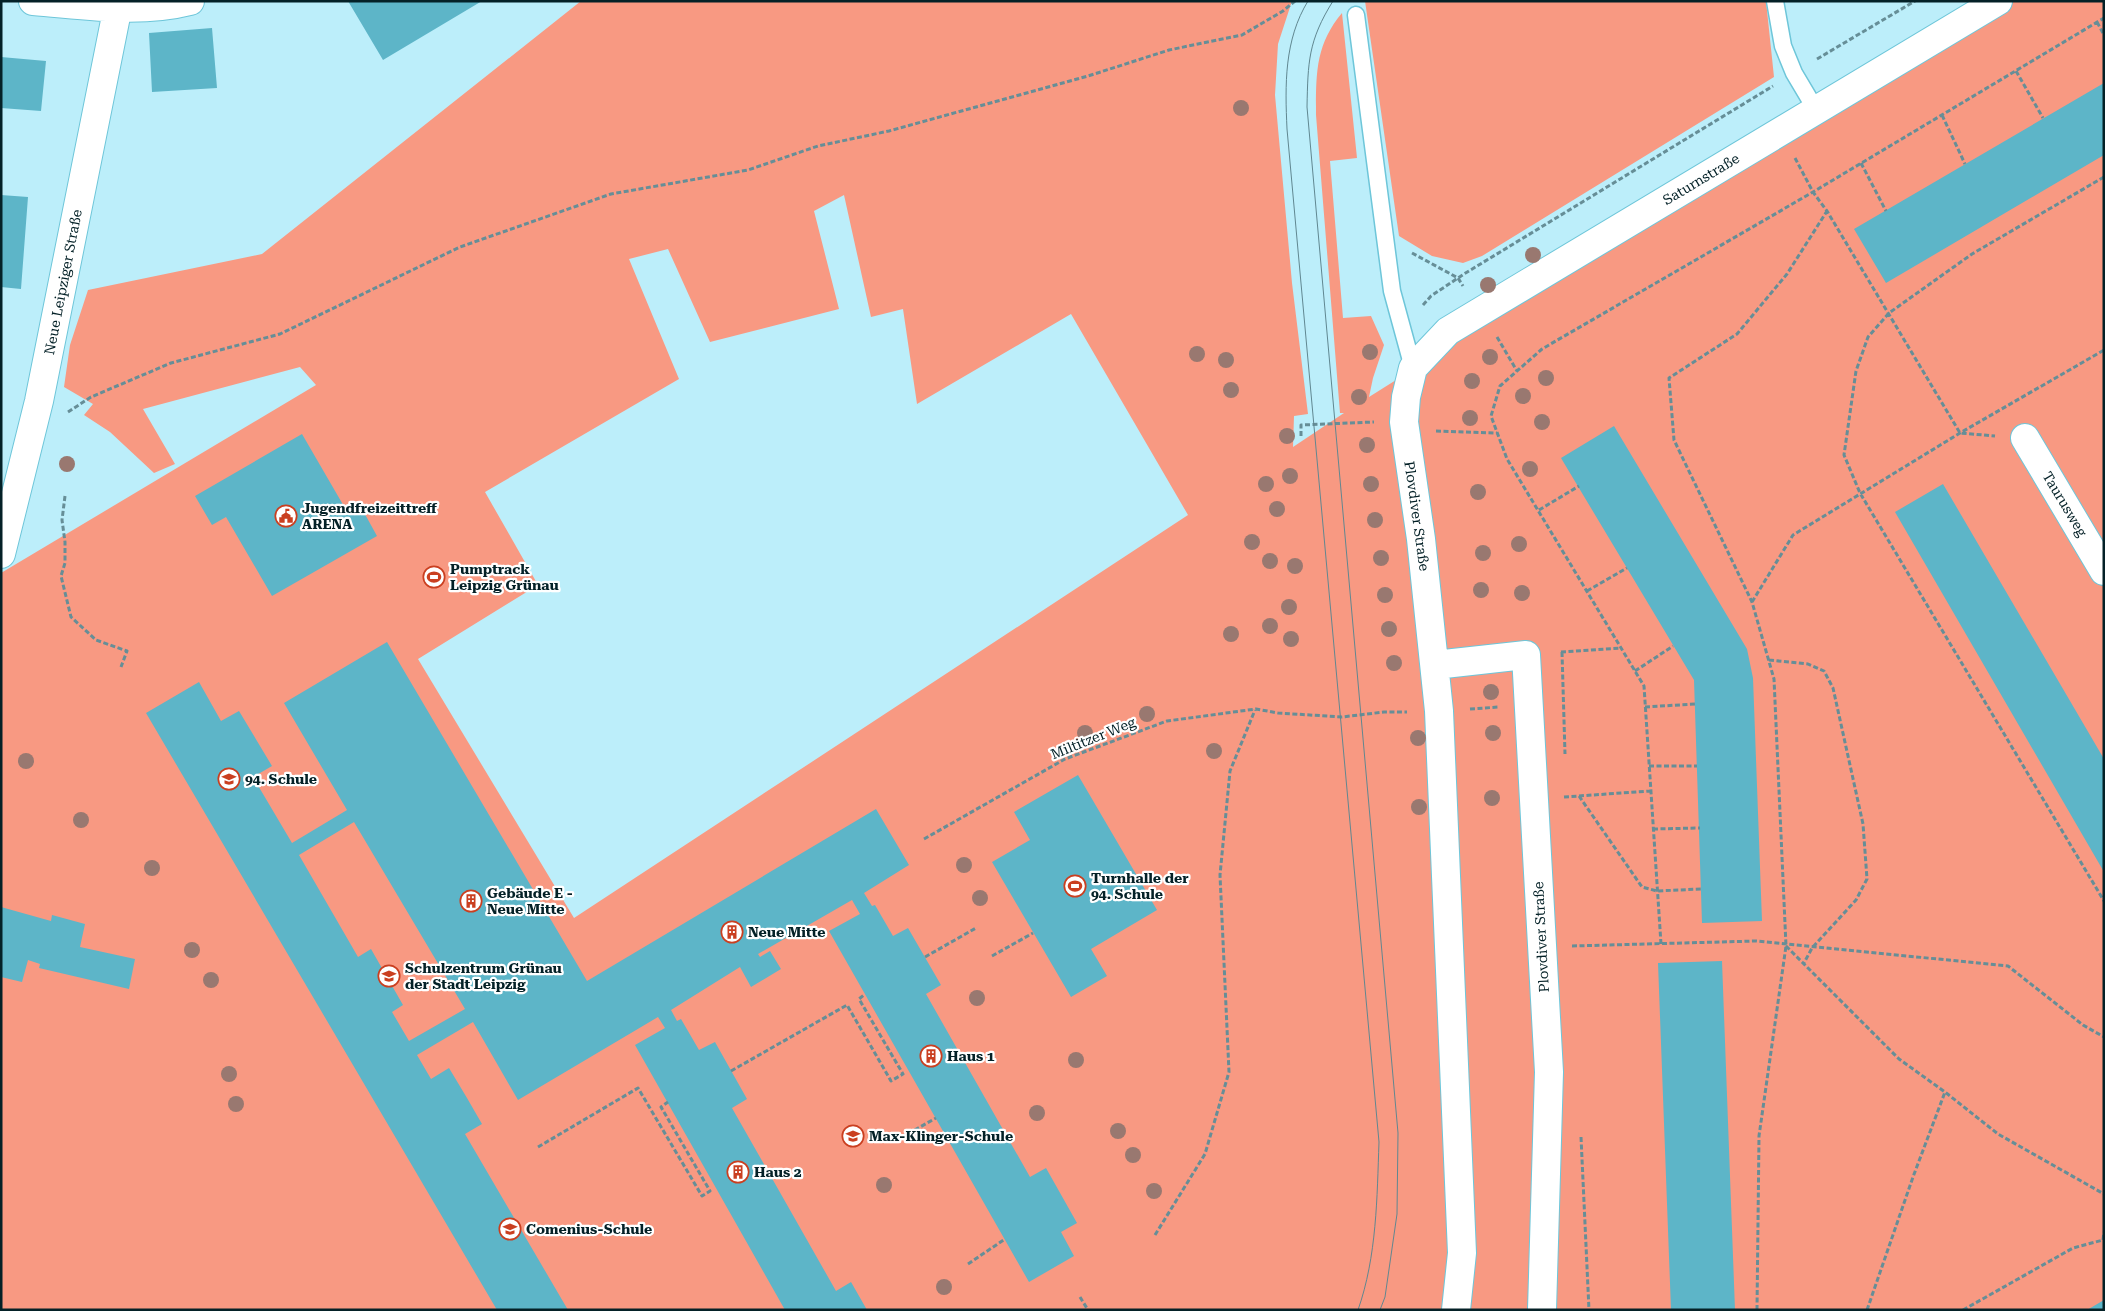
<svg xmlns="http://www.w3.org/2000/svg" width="2105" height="1311" font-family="'Roboto Serif',serif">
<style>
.green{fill:#f89982;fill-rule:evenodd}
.building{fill:#5db5c8;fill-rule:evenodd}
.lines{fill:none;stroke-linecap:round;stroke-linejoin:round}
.service-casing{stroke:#6ec6d9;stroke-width:19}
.minor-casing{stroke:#6ec6d9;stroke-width:30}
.path{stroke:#668e97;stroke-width:3;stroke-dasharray:5 2.5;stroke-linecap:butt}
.service{stroke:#fff;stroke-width:16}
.minor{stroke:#fff;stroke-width:28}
.tram{stroke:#608790;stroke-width:1}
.tree{fill:#997870}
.labels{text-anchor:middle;stroke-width:4.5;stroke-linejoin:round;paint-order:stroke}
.street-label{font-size:14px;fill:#042127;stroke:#fff}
.poi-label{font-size:14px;font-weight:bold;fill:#042127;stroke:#fff;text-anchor:start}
</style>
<rect width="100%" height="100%" fill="#bceefa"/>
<path class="green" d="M581 1H1292L1278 44 1275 95 1292 283 1308 414 1294 416 1293 447 1344 413H1340L1316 115C1316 75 1315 45 1342 13L1357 158 1330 161 1343 318 1371 316 1384 345 1373 378 1369 397 1998 1H2104V1310H1V573L316 385 300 367 143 409 175 464 154 473 110 432 84 415 93 404 64 387 70 345 88 290 262 254ZM844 195 871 317 903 309 917 404 1071 314 1188 515 574 918 418 659 538 585 485 492 679 379 629 259 668 249 710 342 839 309 814 211Z
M1365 1H1766L1774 77 1482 256 1463 263 1432 256 1399 236Z"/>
<path class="building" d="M348 1H482L383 60Z
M212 28 217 88 152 92 149 33Z
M1 57 46 61 41 111 1 108Z
M2104 83V155L1886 283 1854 229Z
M1 195 28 197 21 289 1 287Z
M1614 426 1747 649 1753 678 1762 921 1702 923 1694 680 1561 458Z
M302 434 349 515 361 507 377 536 272 596 226 517 212 525 195 496Z
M1943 484 2104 759V872L1895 512Z
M387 642 587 981 876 809 909 865 864 893 872 906 875 905 893 936 908 928 941 985 926 994 1030 1177 1046 1168 1077 1223 1061 1232 1074 1256 1029 1282 829 931 860 914 852 900 758 954 760 957 770 951 781 969 751 987 740 967 671 1010 677 1021 681 1019 699 1050 715 1042 747 1099 732 1108 836 1291 851 1282 867 1310H785L635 1045 665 1028 658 1017 518 1100 473 1022 417 1055 431 1079 449 1068 467 1098 482 1124 465 1134 568 1310H497L146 713 199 682 221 721 239 711 272 766 253 777 292 843 347 810 284 703ZM354 822 465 1009 409 1041 392 1012 403 1005 371 949 358 957 299 855Z
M1078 775 1157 910 1091 949 1107 976 1071 997 992 862 1030 840 1014 812Z
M1 907 51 921 52 915 85 924 80 947 135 959 129 989 39 968 40 964 28 960 22 982 1 977Z
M1722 961 1735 1310H1671L1658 963Z
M2104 1300V1310H2087Z"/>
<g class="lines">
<g class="service-casing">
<path id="service" d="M1775 1 1783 46 1794 73 1816 110
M1356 15 1392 291 1413 368"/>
</g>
<g class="minor-casing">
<path id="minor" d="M33 1C85 5 139 14 190 1
M2025 438 2104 571
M1 554 39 401 119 1
M1435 665 1526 655 1549 1072 1542 1310
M1456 1310 1462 1253 1439 711 1421 539 1404 422 1406 397 1413 368 1448 331 1998 1"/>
</g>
<path class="path" d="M2097 22 2104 35
M1817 59 1915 1
M2016 71 2043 118
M1942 115 1965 164
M1795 158 1813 192 1827 211 1960 433 1995 436
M1861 163 1886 211
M2104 177 1972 254 1889 313 1868 337 1856 371 1844 455 1860 493 2104 901
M1412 253 1458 278 1463 286
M1423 305 1431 296 1464 274 1773 86
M1497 337 1517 371
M68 412 91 397 171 363 280 334 460 247 611 194 748 170 818 146 889 131 1088 76 1169 50 1242 35 1283 11 1295 1
M1436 431 1497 433
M1301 436V425L1374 422
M65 496 62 520 65 542V563L61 576 71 617 96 640 127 651 121 667
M1539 510 1579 486
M1587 591 1627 568
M1752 602 1793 535 1960 433 2104 350
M1561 652 1621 648
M1562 652 1565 754
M1769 660 1808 664 1824 671 1833 688 1863 824 1867 879 1856 900 1812 948 1804 963
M1635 671 1673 646
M1645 707 1695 704
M1470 709 1499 707
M1649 766H1697
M1579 796 1642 887 1657 891 1701 889
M1564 797 1650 791
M1653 829 1700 828
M924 839 1065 759 1167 721 1256 709 1278 713 1342 717 1384 712H1407
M1661 944 1644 686 1507 459 1491 416 1500 386 1542 349 1813 192 2104 18
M1572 946 1756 941 2008 966 2083 1025 2104 1037
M1786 946 1899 1059 1945 1092 1998 1134 2104 1194
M992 956 1033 933
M925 957 976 928
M731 1071 847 1005 891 1081 903 1074 859 999 865 994
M1581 1137 1589 1310
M895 1141 936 1118
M538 1147 638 1088 702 1196 710 1191 661 1107 668 1102
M1155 1235 1205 1154 1229 1072 1220 875 1230 771 1255 710
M968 1264 1005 1239
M1080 1297 1088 1310
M1757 1310 1759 1136 1786 946 1774 679 1752 602 1674 440 1669 378 1737 334 1787 274 1827 211
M1867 1310 1913 1177 1945 1092
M1963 1310 2073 1248 2103 1240 2104 1232"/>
<use href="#service" class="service"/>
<use href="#minor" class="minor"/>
<path class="tram" d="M1308 1C1284 40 1285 85 1287 129L1379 1142C1377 1197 1377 1256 1358 1310
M1333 1C1308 41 1308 62 1307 107L1398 1133 1397 1214 1385 1297 1380 1310"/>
</g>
<g class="tree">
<circle cx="1241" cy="108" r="8"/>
<circle cx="1533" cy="255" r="8"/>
<circle cx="1488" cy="285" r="8"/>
<circle cx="1370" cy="352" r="8"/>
<circle cx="1197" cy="354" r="8"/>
<circle cx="1490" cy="357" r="8"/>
<circle cx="1226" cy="360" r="8"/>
<circle cx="1546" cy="378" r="8"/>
<circle cx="1472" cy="381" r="8"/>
<circle cx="1231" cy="390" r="8"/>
<circle cx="1523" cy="396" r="8"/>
<circle cx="1359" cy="397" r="8"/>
<circle cx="1470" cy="418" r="8"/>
<circle cx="1542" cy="422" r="8"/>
<circle cx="1287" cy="436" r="8"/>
<circle cx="1367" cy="445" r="8"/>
<circle cx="67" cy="464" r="8"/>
<circle cx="1530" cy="469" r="8"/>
<circle cx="1290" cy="476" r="8"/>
<circle cx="1266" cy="484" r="8"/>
<circle cx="1371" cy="484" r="8"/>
<circle cx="1478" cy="492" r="8"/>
<circle cx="1277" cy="509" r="8"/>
<circle cx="1375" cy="520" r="8"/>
<circle cx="1252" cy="542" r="8"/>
<circle cx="1519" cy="544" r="8"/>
<circle cx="1483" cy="553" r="8"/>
<circle cx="1381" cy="558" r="8"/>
<circle cx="1270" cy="561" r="8"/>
<circle cx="1295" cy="566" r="8"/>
<circle cx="1481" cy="590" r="8"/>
<circle cx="1522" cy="593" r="8"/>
<circle cx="1385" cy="595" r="8"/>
<circle cx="1289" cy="607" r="8"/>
<circle cx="1270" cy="626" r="8"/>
<circle cx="1389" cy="629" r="8"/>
<circle cx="1231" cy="634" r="8"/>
<circle cx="1291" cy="639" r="8"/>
<circle cx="1394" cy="663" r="8"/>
<circle cx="1491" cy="692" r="8"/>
<circle cx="1147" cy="714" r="8"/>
<circle cx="1085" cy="733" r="8"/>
<circle cx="1493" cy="733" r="8"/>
<circle cx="1418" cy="738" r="8"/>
<circle cx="1214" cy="751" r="8"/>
<circle cx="26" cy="761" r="8"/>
<circle cx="1492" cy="798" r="8"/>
<circle cx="1419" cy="807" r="8"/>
<circle cx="81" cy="820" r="8"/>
<circle cx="964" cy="865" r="8"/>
<circle cx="152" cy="868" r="8"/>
<circle cx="980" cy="898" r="8"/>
<circle cx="192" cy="950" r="8"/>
<circle cx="211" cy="980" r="8"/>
<circle cx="977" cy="998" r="8"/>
<circle cx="1076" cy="1060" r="8"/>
<circle cx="229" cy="1074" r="8"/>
<circle cx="236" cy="1104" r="8"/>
<circle cx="1037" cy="1113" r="8"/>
<circle cx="1118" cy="1131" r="8"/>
<circle cx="1133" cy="1155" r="8"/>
<circle cx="884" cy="1185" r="8"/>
<circle cx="1154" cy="1191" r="8"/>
<circle cx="944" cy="1287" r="8"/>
</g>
<defs>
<g id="civic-ring" transform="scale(1.125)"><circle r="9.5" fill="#fff" stroke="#ca3f20" stroke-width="1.5"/><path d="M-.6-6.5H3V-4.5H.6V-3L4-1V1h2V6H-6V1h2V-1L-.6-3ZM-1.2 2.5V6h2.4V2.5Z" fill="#ca3f20"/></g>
<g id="stadium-ring" transform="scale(1.125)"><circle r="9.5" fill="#fff" stroke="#ca3f20" stroke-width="1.5"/><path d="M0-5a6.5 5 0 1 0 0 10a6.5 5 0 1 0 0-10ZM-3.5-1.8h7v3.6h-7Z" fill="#ca3f20"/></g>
<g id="school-ring" transform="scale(1.125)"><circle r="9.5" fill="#fff" stroke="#ca3f20" stroke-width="1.5"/><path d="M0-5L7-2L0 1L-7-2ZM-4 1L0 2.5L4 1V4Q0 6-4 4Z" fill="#ca3f20"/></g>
<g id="building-ring" transform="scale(1.125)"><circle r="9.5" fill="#fff" stroke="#ca3f20" stroke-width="1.5"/><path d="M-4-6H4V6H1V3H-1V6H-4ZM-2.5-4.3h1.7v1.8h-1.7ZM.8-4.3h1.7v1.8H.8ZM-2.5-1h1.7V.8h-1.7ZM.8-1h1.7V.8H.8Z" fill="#ca3f20"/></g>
</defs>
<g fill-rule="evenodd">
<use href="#civic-ring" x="286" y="516"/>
<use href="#stadium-ring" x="434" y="577"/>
<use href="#school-ring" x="229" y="779"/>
<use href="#stadium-ring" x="1075" y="886"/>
<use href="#building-ring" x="471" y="901"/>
<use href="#building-ring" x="732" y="932"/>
<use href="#school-ring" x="389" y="976"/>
<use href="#building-ring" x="931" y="1056"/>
<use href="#school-ring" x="853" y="1136"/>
<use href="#building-ring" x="738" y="1172"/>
<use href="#school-ring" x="510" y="1229"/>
</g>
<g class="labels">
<g class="street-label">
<text transform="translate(1701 179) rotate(-31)" y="5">Saturnstraße</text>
<text transform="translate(63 282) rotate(-79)" y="5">Neue Leipziger Straße</text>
<text transform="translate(2065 504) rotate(59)" y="5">Taurusweg</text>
<text transform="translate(1417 516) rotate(82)" y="5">Plovdiver Straße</text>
<text transform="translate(1093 738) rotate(-22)" y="5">Miltitzer Weg</text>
<text transform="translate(1541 937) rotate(-93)" y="5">Plovdiver Straße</text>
</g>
<g class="poi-label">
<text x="302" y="513">Jugendfreizeittreff<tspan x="302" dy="16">ARENA</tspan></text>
<text x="450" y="574">Pumptrack<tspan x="450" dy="16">Leipzig Grünau</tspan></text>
<text x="245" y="784">94. Schule</text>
<text x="1091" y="883">Turnhalle der<tspan x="1091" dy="16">94. Schule</tspan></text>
<text x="487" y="898">Gebäude E -<tspan x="487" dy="16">Neue Mitte</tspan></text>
<text x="748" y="937">Neue Mitte</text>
<text x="405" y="973">Schulzentrum Grünau<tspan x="405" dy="16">der Stadt Leipzig</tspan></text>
<text x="947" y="1061">Haus 1</text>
<text x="869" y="1141">Max-Klinger-Schule</text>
<text x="754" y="1177">Haus 2</text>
<text x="526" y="1234">Comenius-Schule</text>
</g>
</g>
<rect width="2105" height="1311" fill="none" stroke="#042127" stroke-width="5"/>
</svg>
